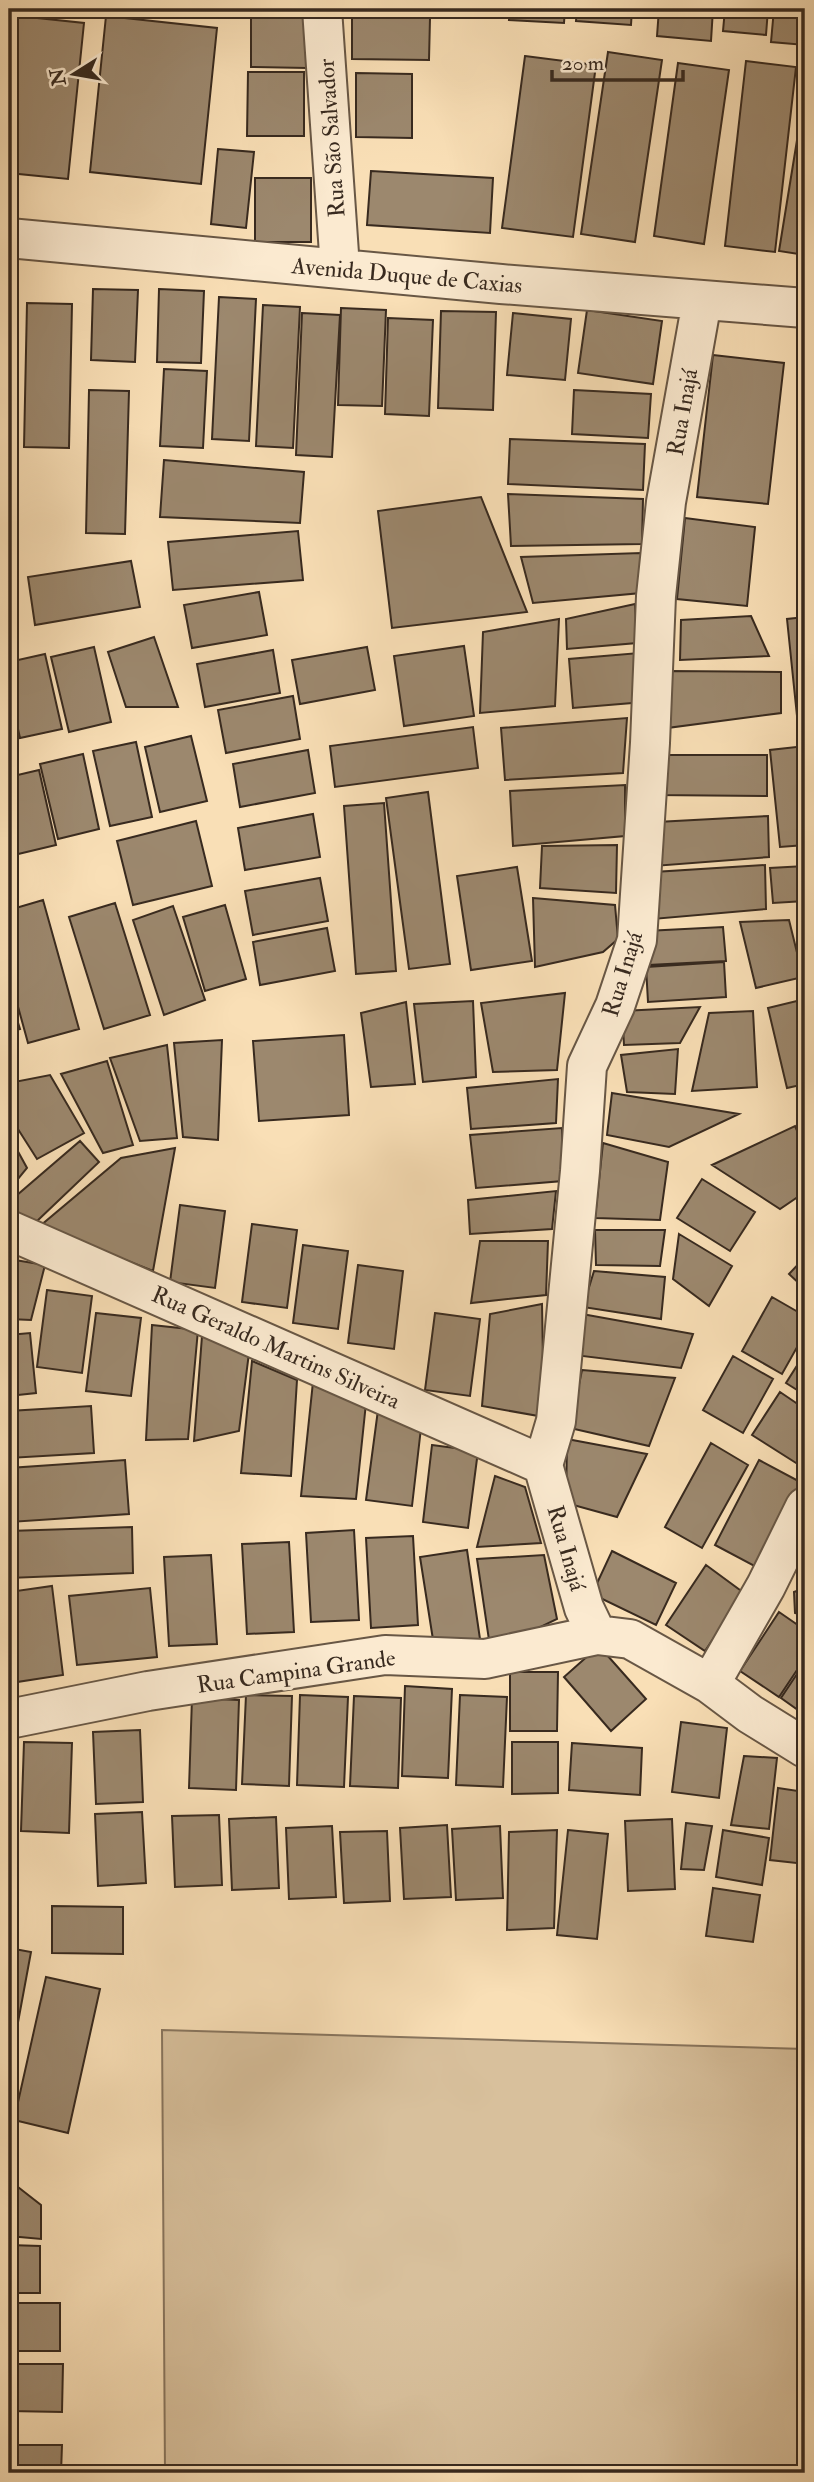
<svg xmlns="http://www.w3.org/2000/svg" width="814" height="2482" font-family="'IM FELL Double Pica',serif">
<style>
.green{fill:#d8c09c;stroke:#88755e;stroke-width:2}
.building{fill:#9c886e;stroke:#382a1f;stroke-width:2}
.lines{fill:none;stroke-linecap:round;stroke-linejoin:round}
.street-casing{stroke:#685745;stroke-width:42}
.street{stroke:#fbead0;stroke-width:38}
.labels{text-anchor:middle;stroke-width:7;stroke-linejoin:round;paint-order:stroke}
.street-label{font-size:23px;fill:#382a1f;stroke:#fbead0}
</style>
<rect width="100%" height="100%" fill="#f9dfb6"/>
<filter id="stains"><feTurbulence type="fractalNoise" baseFrequency=".00286" numOctaves="4"/><feColorMatrix values="0 0 0 0 .2 0 0 0 0 .09 0 0 0 0 .02 0 0 0 .5 -.17"/></filter>
<radialGradient id="worn" r=".72"><stop offset=".6" stop-color="#630" stop-opacity="0"/><stop offset="1" stop-color="#630" stop-opacity=".3"/></radialGradient>
<path class="green" d="M162 2030 805 2049V2473H165Z"/>
<path class="building" d="M251 9H308L307 68 251 67Z
M353 9H485V16H353Z
M510 9H565L564 23 509 20Z
M577 9H632L631 25 576 21Z
M659 9H713L711 41 657 36Z
M725 9H768L766 35 723 31Z
M774 9H805V45L771 42Z
M9 15 84 23 68 179 9 173Z
M106 16 217 28 201 184 90 172Z
M352 18H430L429 60 352 59Z
M608 52 662 60 635 242 581 234Z
M525 56 596 65 573 237 502 228Z
M746 61 796 67 775 252 725 246Z
M678 63 729 70 704 244 654 236Z
M248 72H304V136H247Z
M356 73 412 74V138L356 137Z
M805 91V255L779 251Z
M218 149 254 152 246 228 211 224Z
M371 171 493 178 490 233 367 225Z
M255 178H311V242H255Z
M93 289 138 290 135 362 91 360Z
M159 289 204 291 201 363 157 362Z
M219 297 256 299 249 441 212 439Z
M27 303 72 304 69 448 24 447Z
M263 305 300 307 293 448 256 446Z
M341 308 386 310 382 406 338 405Z
M587 310 662 321 653 384 578 373Z
M441 311 496 312 493 410 438 408Z
M302 313 340 315 332 457 296 455Z
M513 313 571 319 565 380 507 375Z
M388 318 433 320 429 416 385 414Z
M713 355 784 363 768 504 697 497Z
M164 369 207 371 203 448 160 446Z
M89 390 129 391 125 534 86 533Z
M574 390 651 394 648 438 572 434Z
M510 439 645 444 643 490 508 484Z
M164 460 304 472 300 523 160 517Z
M508 494 643 499 642 544 511 546Z
M481 497 527 612 392 628 378 511Z
M685 518 755 527 747 606 677 599Z
M298 531 303 580 173 590 168 542Z
M641 553V593L533 603 521 557Z
M131 561 140 607 35 625 28 577Z
M259 592 267 635 192 648 184 605Z
M635 604 637 643 567 649 566 619Z
M751 616 769 656 680 660 681 620Z
M805 617V715L797 716 787 619Z
M559 619 555 706 480 713 483 632Z
M154 637 178 707H126L108 652Z
M464 646 474 716 404 726 394 656Z
M94 647 111 722 69 732 51 657Z
M367 647 375 690 300 704 292 660Z
M273 650 280 693 205 707 197 664Z
M639 653 644 702 573 708 569 659Z
M45 654 62 729 20 738 9 689V662Z
M668 671 781 672V713L667 728Z
M293 696 300 739 226 753 218 710Z
M9 699 18 738 9 740Z
M627 718 623 773 505 780 501 728Z
M473 727 478 768 335 787 330 746Z
M191 736 207 801 160 812 145 747Z
M136 742 152 817 110 826 93 751Z
M805 746V845L780 847 770 750Z
M308 750 315 793 240 807 233 764Z
M83 754 99 829 58 839 40 764Z
M654 755H767V796L654 795Z
M39 770 56 845 14 855 9 833V777Z
M625 785V836L513 846 510 791Z
M428 792 450 964 409 969 386 798Z
M384 803 396 971 356 974 344 806Z
M313 814 320 857 245 870 238 828Z
M768 816 769 857 654 866 657 822Z
M196 821 212 886 133 905 117 841Z
M617 845 616 893 540 888 542 846Z
M765 865 766 909 653 919 654 872Z
M805 866V901L773 903 770 868Z
M517 867 532 961 471 970 457 876Z
M320 878 328 921 253 935 245 891Z
M533 898 615 905 618 939 603 952 535 967Z
M43 900 79 1029 28 1043 9 974V910Z
M115 903 150 1015 104 1029 69 917Z
M225 905 246 979 205 991 183 917Z
M173 906 205 1000 164 1015 133 920Z
M789 920 803 977 756 988 740 922Z
M723 927 726 961 648 965 646 931Z
M327 928 335 971 260 985 253 942Z
M724 962 726 997 648 1002 646 967Z
M565 993 557 1070 493 1072 481 1003Z
M9 994 20 1029 9 1032Z
M805 999V1084L787 1088 768 1008Z
M473 1001 476 1077 423 1082 414 1004Z
M406 1002 415 1084 371 1087 361 1013Z
M700 1007 680 1043 624 1045 622 1011Z
M753 1011 757 1087 692 1091 709 1013Z
M344 1035 349 1115 259 1121 253 1041Z
M222 1040 218 1140 183 1137 174 1043Z
M167 1045 177 1138 140 1141 110 1058Z
M678 1049 675 1094 627 1092 621 1055Z
M107 1061 133 1145 103 1153 61 1074Z
M50 1075 84 1133 37 1159 9 1115V1083Z
M558 1079 556 1123 471 1129 467 1088Z
M612 1093 739 1114 669 1147 607 1135Z
M795 1126 805 1149V1192L780 1209 712 1165Z
M562 1128 563 1181 476 1188 470 1135Z
M80 1141 99 1162 36 1222 9 1211V1202Z
M603 1143 668 1162 660 1220 595 1218Z
M9 1146H15L27 1168 9 1190Z
M175 1148 153 1271 40 1226 121 1158Z
M702 1179 755 1212 730 1251 677 1218Z
M556 1191 552 1229 470 1234 468 1200Z
M180 1205 225 1211 215 1288 170 1282Z
M252 1224 297 1230 287 1308 242 1302Z
M595 1230H665L660 1266 596 1265Z
M679 1234 732 1266 709 1306 673 1279Z
M480 1241H548L546 1295 471 1303Z
M303 1245 348 1251 338 1329 293 1323Z
M805 1257V1289L789 1274Z
M9 1259 45 1265 31 1320 9 1319Z
M358 1265 403 1271 394 1349 348 1343Z
M594 1271 665 1277 661 1319 583 1307Z
M47 1290 92 1296 82 1373 37 1367Z
M772 1297 805 1316V1333L782 1374 742 1351Z
M542 1304 544 1417 482 1406 490 1314Z
M96 1313 141 1318 131 1396 86 1391Z
M435 1313 480 1319 470 1396 425 1390Z
M582 1314 693 1334 681 1368 574 1355Z
M152 1325 198 1330 188 1439 146 1440Z
M30 1333 36 1393 9 1396V1335Z
M202 1336 249 1353 239 1431 194 1441Z
M805 1353V1395L786 1383Z
M733 1356 773 1379 743 1433 703 1410Z
M252 1361 297 1380 291 1476 241 1473Z
M582 1370 675 1378 649 1446 570 1428Z
M313 1382 366 1403 356 1499 301 1496Z
M780 1392 805 1409 804 1468 752 1435Z
M91 1406 94 1453 9 1458V1411Z
M378 1410 421 1428 412 1506 366 1500Z
M567 1439 647 1454 617 1517 566 1503Z
M711 1443 748 1465 702 1548 665 1527Z
M432 1445 478 1451 468 1528 423 1522Z
M125 1460 129 1514 10 1522 9 1468Z
M759 1460 804 1484 760 1569 715 1545Z
M495 1476 525 1487 541 1543 477 1547Z
M132 1527 133 1573 9 1578V1531Z
M354 1530 359 1620 311 1622 306 1533Z
M413 1536 418 1625 371 1628 366 1538Z
M289 1542 294 1632 247 1634 242 1544Z
M467 1550 480 1639 434 1646 420 1557Z
M612 1551 676 1583 656 1625 592 1594Z
M211 1555 217 1644 169 1646 164 1557Z
M544 1555 557 1619 522 1636 489 1640 477 1559Z
M706 1565 744 1593 705 1651 666 1625Z
M52 1586 63 1675 17 1682 9 1619V1592Z
M150 1588 157 1657 77 1665 69 1596Z
M805 1588V1616L795 1613 794 1592Z
M779 1612 805 1630V1658L779 1697 740 1671Z
M599 1646 646 1699 611 1731 564 1677Z
M805 1662V1715L781 1698Z
M510 1672H558L557 1731H510Z
M405 1686 452 1689 448 1778 402 1776Z
M246 1695 292 1696 289 1786 242 1784Z
M300 1695 348 1697 344 1787 297 1785Z
M460 1695 507 1697 503 1787 456 1785Z
M354 1696 401 1698 398 1788 350 1786Z
M192 1698 239 1700 236 1790 189 1788Z
M681 1722 727 1728 719 1798 672 1792Z
M140 1730 143 1802 96 1804 93 1732Z
M24 1742 72 1743 69 1833 21 1831Z
M512 1742H558V1793L512 1794Z
M572 1743 642 1748 640 1795 569 1790Z
M9 1755H16L13 1845H9Z
M744 1756 777 1758 769 1829 731 1825Z
M778 1788 805 1792V1864L770 1860Z
M142 1812 146 1883 98 1886 95 1814Z
M219 1815 222 1885 175 1887 172 1816Z
M276 1817 279 1888 232 1890 229 1819Z
M672 1819 675 1889 628 1891 625 1821Z
M686 1823 712 1826 704 1870 681 1869Z
M447 1825 451 1897 404 1899 400 1828Z
M332 1826 336 1897 289 1899 286 1828Z
M500 1826 503 1898 456 1900 452 1829Z
M557 1830 554 1928 507 1930 509 1832Z
M568 1830 608 1834 597 1939 557 1935Z
M723 1830 769 1838 762 1885 716 1877Z
M387 1831 390 1901 344 1903 340 1832Z
M713 1888 760 1895 753 1942 706 1936Z
M52 1906 123 1907V1954L52 1953Z
M9 1948 31 1952 9 2071Z
M46 1977 100 1989 68 2133 14 2120Z
M9 2180 41 2205V2239L9 2236Z
M9 2245 40 2246V2293H9Z
M9 2303H60V2351H9Z
M9 2364H63L62 2412 9 2411Z
M9 2445H62L61 2473H9Z"/>
<g class="lines">
<g class="street-casing">
<path id="street" d="M322 9 340 268
M9 238 501 284 805 308
M9 1230 543 1465
M597 1635 584 1608 543 1465 556 1421 580 1171 587 1066 615 1006 637 940 650 743 656 596 666 502 702 301
M710 1684 766 1586 805 1507
M9 1719 148 1691 385 1655 485 1659 597 1635 630 1639 710 1684 750 1714 805 1748"/>
</g>
<use href="#street" class="street"/>
</g>
<g class="labels">
<g class="street-label">
<text transform="translate(331 138) rotate(-94)" y="8">Rua São Salvador</text>
<text transform="translate(407 275) rotate(5)" y="8">Avenida Duque de Caxias</text>
<text transform="translate(682 412) rotate(-80)" y="8">Rua Inajá</text>
<text transform="translate(622 974) rotate(-73)" y="8">Rua Inajá</text>
<text transform="translate(276 1347) rotate(24)" y="8">Rua Geraldo Martins Silveira</text>
<text transform="translate(567 1548) rotate(74)" y="8">Rua Inajá</text>
<text transform="translate(296 1671) rotate(-8)" y="8">Rua Campina Grande</text>
</g>
</g>
<rect width="814" height="2482" fill="none" stroke="#f9dfb6" stroke-width="35"/>
<rect x="10" y="10" width="793" height="2461" fill="none" stroke="#382a1f" stroke-width="3.5"/>
<rect x="18" y="18" width="779" height="2447" fill="none" stroke="#382a1f" stroke-width="2"/>
<g transform="translate(74 74) rotate(259)" stroke="#fbead0" stroke-width="5" paint-order="stroke">
<path d="M0-5L12 26L0 18L-12 26Z" fill="#382a1f"/>
<text y="-10" font-size="19" font-weight="bold" text-anchor="middle" fill="#382a1f">N</text>
</g>
<path d="M552 70v10h131v-10" fill="none" stroke="#382a1f" stroke-width="3.5"/>
<text x="562" y="70" font-size="21" fill="#382a1f" stroke="#fbead0" stroke-width="5" paint-order="stroke">20 m</text>
<rect width="100%" height="100%" filter="url(#stains)"/>
<rect width="100%" height="100%" fill="url(#worn)"/>
</svg>
